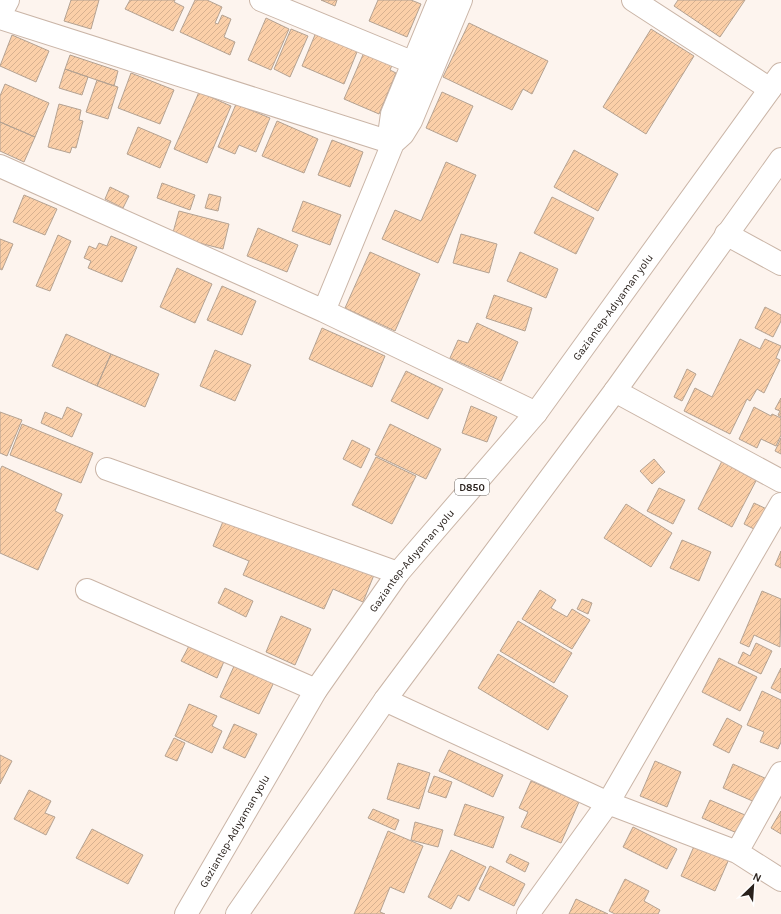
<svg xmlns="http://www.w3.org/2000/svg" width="781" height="914" font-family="Karla,sans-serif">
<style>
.building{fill:url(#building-hatch);stroke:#b4a292}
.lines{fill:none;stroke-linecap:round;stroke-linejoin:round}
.minor-casing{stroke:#cab5a7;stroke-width:24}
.highway-casing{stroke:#cab5a7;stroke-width:24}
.minor{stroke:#fff;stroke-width:22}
.highway{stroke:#fff;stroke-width:22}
.labels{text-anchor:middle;stroke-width:3;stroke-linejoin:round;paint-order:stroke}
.shield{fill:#fff;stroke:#696460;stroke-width:1}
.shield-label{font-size:10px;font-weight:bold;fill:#29211c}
.street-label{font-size:11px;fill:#29211c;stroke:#fff}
</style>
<defs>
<pattern id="building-hatch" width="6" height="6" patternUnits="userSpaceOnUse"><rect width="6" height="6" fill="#fbcfa8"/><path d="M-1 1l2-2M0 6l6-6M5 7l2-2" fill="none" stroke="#d7b190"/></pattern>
</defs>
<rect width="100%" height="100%" fill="#fdf4ee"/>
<path class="building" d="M71 0H99L91 29 64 21Z
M130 0H175L174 2 184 7 173 31 125 9Z
M195 0H207L222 7 215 23 218 24 222 15 231 19 224 37 235 42 230 55 180 32Z
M321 0H337L335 6Z
M378 0H411L421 4 407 37 369 21Z
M678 0H745L720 37 674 6Z
M266 18 289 29 271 70 248 60Z
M469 23 548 61 532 94 523 89 512 110 443 77Z
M291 29 308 36 290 77 274 69Z
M651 29 694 56 646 134 603 107Z
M317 30 359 47 344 84 302 66Z
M12 35 49 51 36 82 0 66Z
M365 50 393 63 390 70 396 73 379 114 344 99Z
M70 55 118 71 114 86 65 69Z
M65 69 88 77 82 95 59 88Z
M131 73 174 90 160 124 118 108Z
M97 80 118 87 108 119 86 112Z
M5 84 49 103 35 137 0 122V96Z
M199 92 231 106 207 163 174 149Z
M442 92 473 106 457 142 426 128Z
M59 104 81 110 79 120 83 121 76 148 72 147 70 153 48 147Z
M236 104 270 118 256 152 239 145 235 154 218 147Z
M277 121 318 139 304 173 262 156Z
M0 122 35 137 24 162 0 151Z
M138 127 171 141 160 168 127 154Z
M332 140 363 152 350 187 318 175Z
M574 150 618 174 598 211 554 187Z
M446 162 476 175 438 263 382 239 395 210 421 221Z
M162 183 195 195 190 210 157 198Z
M110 187 129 196 123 208 105 199Z
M209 194 221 197 218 211 205 208Z
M24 195 57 209 45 235 13 222Z
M552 197 594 218 576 254 534 233Z
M303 201 341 215 330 245 292 231Z
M179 211 229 224 223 249 172 236Z
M258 228 298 245 287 272 247 256Z
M461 234 497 244 489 273 453 263Z
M58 235 71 241 50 291 36 286Z
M111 236 137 247 122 282 88 268 91 261 84 258 89 246 96 249 99 243 107 246Z
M0 239 13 244 2 270 0 269Z
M370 252 420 274 395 331 345 308Z
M520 252 558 269 546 298 507 281Z
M177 268 212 284 195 323 160 307Z
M222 286 256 301 242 335 207 320Z
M494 295 532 308 525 331 486 318Z
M765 307 781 315V321L773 337 755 328Z
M477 323 518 342 501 381 450 358 458 340 468 343Z
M322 328 385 356 372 387 309 359Z
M66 334 111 354 97 386 52 366Z
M740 339 760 349 765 339 781 346 776 358 780 360 764 393 757 389 750 401 747 399 730 434 684 411 695 388 712 397Z
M215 350 251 365 235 401 200 386Z
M111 354 159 374 145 407 97 386Z
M687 369 696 374 682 401 674 397Z
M406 371 443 389 428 419 391 401Z
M781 398V417L778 415 780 411 775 409Z
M471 406 497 417 487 442 462 433Z
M67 407 82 414 72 437 41 423 45 412 62 419Z
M754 407 771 416 772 414 781 418V435L776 446 761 439 757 448 739 439Z
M0 412 22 420 7 456 0 453Z
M22 424 93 453 81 483 10 455Z
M390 424 441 449 426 479 375 455Z
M781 438V454L775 451Z
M352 440 370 449 361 468 343 459Z
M376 457 416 476 392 524 352 505Z
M654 459 665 472 652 484 640 471Z
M723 459 758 477 732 527 698 509Z
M2 466 62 494 55 511 63 515 38 570 0 553V470Z
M659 488 685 500 673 524 647 511Z
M754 503 773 512 762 533 744 524Z
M626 504 672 533 651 567 604 538Z
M224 519 374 575 363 602 333 589 324 609 243 575 249 561 213 546Z
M682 540 711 552 699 581 670 568Z
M781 551V568L775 565Z
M225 588 253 601 246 617 218 603Z
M540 590 556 600 551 608 567 617 572 609 590 620 572 649 522 619Z
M762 591 781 599 780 647 754 635 749 647 740 643Z
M582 599 592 603 588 614 577 609Z
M281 616 311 629 295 665 266 652Z
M518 621 572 653 554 683 500 651Z
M756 643 772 651 761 674 738 663 743 652 750 656Z
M190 644 225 659 217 678 181 661Z
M498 654 568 696 548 730 478 688Z
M719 658 757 677 740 711 702 692Z
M235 664 274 682 259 714 220 697Z
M781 668V693L771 688Z
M762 691 781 700V742L778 749 760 742 764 732 747 725Z
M189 704 217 716 212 726 222 731 212 753 175 736Z
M727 718 742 726 729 753 713 745Z
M234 724 257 734 245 758 223 748Z
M174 738 185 743 177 761 165 756Z
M449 750 503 775 493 797 439 771Z
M0 755 12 761 0 784Z
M655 761 681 772 667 807 640 796Z
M398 763 430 773 419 809 387 799Z
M733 764 767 779 757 803 723 788Z
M434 776 452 782 446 798 428 792Z
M531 781 579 802 561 843 521 827 528 812 519 808Z
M29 790 51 801 45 813 55 817 46 835 14 819Z
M710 800 745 815 737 833 702 818Z
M465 804 504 817 493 848 454 835Z
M373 809 399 820 395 830 368 818Z
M781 811V834L771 828Z
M415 822 443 830 438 847 411 840Z
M633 827 677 849 667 869 623 847Z
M92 829 143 855 128 884 76 858Z
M388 831 423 846 404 893 390 887 380 912 385 914H354Z
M695 844 729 859 715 891 681 876Z
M451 850 486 867 469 901 458 895 451 909 428 897Z
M510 854 529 863 525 872 506 862Z
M490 866 525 884 514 906 479 889Z
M625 879 649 891 644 901 660 910 658 914H615L609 911Z
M576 899 608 914H569Z"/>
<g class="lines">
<g class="minor-casing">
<path id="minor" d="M261 0 414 63
M633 0 770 89
M0 15 8 0
M0 18 393 143 403 134 411 121 461 0
M0 166 324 311 536 413
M726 234 781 264
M324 311 393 143 390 128 392 114 439 0
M615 391 781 481
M107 469 398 573
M87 590 316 690
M385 700 608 803 737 852 781 773
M737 852 781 880
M528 914 608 803 781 504"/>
</g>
<g class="highway-casing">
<g id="highway">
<path id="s1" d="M186 914 316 690 398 573 536 413 781 74"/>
<path d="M237 914 385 700 615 391 781 159"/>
</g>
</g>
<use href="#minor" class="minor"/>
<use href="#highway" class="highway"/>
</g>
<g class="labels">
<rect class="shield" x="455" y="479" width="34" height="16" rx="3"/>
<g class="shield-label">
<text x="472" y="491">D850</text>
</g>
<g class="street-label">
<text dy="4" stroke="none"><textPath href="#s1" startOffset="744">Gaziantep-Adıyaman yolu</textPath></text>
<text dy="4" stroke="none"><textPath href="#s1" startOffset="420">Gaziantep-Adıyaman yolu</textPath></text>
<text dy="4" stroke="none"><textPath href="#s1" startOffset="96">Gaziantep-Adıyaman yolu</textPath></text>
</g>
</g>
<g transform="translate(753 886) rotate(25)" stroke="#ffffff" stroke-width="3" paint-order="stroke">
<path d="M0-3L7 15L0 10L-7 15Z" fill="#29211c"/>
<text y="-6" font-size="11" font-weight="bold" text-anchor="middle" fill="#29211c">N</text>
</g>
</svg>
